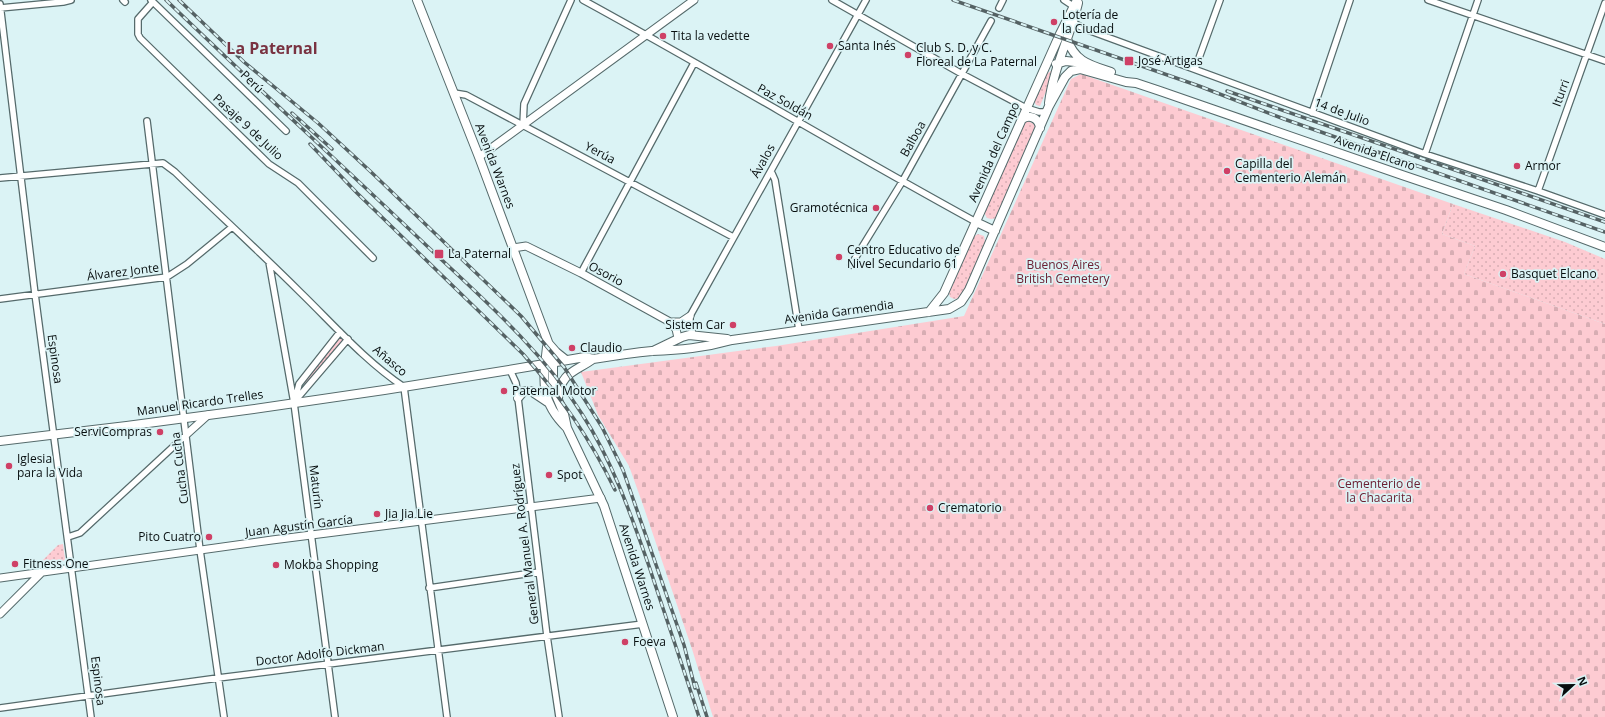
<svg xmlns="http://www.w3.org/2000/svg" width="1605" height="717" font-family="'Open Sans',sans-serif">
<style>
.cemetery{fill:url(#cemetery-stones)}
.park{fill:url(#park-dots)}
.garden{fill:#fdcbd2}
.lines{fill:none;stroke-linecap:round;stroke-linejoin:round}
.minor-casing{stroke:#556a6b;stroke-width:8}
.tertiary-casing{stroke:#556a6b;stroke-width:9}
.secondary-casing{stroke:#556a6b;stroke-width:10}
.minor{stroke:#fff;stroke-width:5.5}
.tertiary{stroke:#fff;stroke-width:7}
.secondary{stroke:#fff;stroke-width:8}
.rail-casing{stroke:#556264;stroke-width:3.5}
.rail{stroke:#dbf3f5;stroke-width:2;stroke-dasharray:6;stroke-linecap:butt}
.poi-dot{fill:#cf4066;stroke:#dbf3f5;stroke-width:1.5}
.labels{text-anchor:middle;stroke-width:3.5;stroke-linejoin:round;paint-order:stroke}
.poi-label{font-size:12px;fill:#070e0f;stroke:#dbf3f5;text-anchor:start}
.street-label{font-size:12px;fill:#070e0f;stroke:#dbf3f5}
.park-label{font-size:12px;fill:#6c2033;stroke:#dbf3f5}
.district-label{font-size:16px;font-weight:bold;fill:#793241;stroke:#dbf3f5}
</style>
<defs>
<pattern id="cemetery-stones" width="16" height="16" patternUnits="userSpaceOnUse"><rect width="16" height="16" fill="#fdcbd2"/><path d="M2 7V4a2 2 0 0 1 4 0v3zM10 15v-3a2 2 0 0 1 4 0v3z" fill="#d7adb3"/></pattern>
<pattern id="park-dots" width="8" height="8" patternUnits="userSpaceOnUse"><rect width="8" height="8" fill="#fdcbd2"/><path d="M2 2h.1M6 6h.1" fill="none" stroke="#d7adb3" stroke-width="1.8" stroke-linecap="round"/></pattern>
</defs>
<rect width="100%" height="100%" fill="#dbf3f5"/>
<path class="cemetery" d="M1081 74 1453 204 1442 234 1475 246 1464 274 1605 324V717H713L692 649 643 505 629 466 598 415 581 372 776 346 964 316 1071 79Z"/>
<path class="park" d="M1052 70 1054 72 1040 106 1036 105 1034 100 1044 76Z
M1028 121 1034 124 1036 128 997 218 991 219 987 218 984 212 1024 122Z
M1453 204 1565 242 1605 259V324L1464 274 1475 246 1442 234Z
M978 234 984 236 985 242 961 297C956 299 955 300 950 297L949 293 973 237Z
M340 332 348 339 307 386 302 382Z
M63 544 65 559 62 562 43 566 41 562 58 545Z"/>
<path class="garden" d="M1503 263 1513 275 1502 284 1493 273Z"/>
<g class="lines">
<g class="minor-casing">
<path id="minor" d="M123 0 125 2
M151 0 286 131
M583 0C715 72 844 150 976 222
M832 0 962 74 1026 108 1039 112H1047
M1064 0 1073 6
M1428 0 1605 61
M153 2 138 19V34L140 38 269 164 298 183 373 258
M0 4 35 294 91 717
M0 8 63 2 71 0
M999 8 1003 0
M1074 23 1085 29 1425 154 1538 191 1605 215
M1195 69 1220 0
M454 93 466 95 733 237
M1312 113 1350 0
M147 121 200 550 224 717
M523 125 524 104 571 0
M1425 154 1478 0
M771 171 775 180 799 330
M0 178 163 163 175 172C216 212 259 251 300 292 333 324 365 361 404 387L447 717
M1538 191 1605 3
M269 262 294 403 335 717
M851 265 902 182 991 21
M581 273 694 63
M0 299 167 277 187 264 232 227
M693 335 690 322V316L866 0
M510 370 516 383 518 398 547 636 559 717
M295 400 299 384 340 332
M295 401 348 339
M68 537 80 533 187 434
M429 588 539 572
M0 708 218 678 643 624"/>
</g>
<g class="tertiary-casing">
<path id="tertiary" d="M479 157 694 0
M513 248 526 246 581 273 670 322 676 329 678 338
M670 322H681L690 316
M187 434 208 415
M0 578 272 540 601 498
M0 614 41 573"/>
</g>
<g class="secondary-casing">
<path id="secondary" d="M417 0 479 157 548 342 553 362V386L555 393 564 414 567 428 604 506 673 717
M1067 39C1075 62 1090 65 1111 72
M1056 64 1066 61 1084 63
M1049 103C1053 69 1070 37 1078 3
M1022 119C1030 114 1039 118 1040 128
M976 222 995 231
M929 312 944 293 1060 34 1077 0
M549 344 556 352 566 360
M547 347C543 381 540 402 567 428
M653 351 682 337 689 335 727 339
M518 398 524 391H531L549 403
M558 398C561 372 575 372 593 359
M0 441C196 419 391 391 585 357L593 359C612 356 632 353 652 351 680 350 704 348 732 340L949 309 961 302 969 290 1049 106 1065 77 1071 71 1080 69 1126 82 1136 83 1160 91 1402 175 1506 210 1605 247"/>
</g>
<use href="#minor" class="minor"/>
<use href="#tertiary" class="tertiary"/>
<use href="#secondary" class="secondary"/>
<g class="rail-casing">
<path id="rail" d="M166 0C252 83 340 163 427 246 482 298 541 349 582 414 613 462 631 515 650 569 666 618 683 667 699 717
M179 0 244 62 318 123 370 171 521 316 564 367 602 427 623 470 684 645 695 688
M953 0 1199 86 1284 119 1605 232
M1227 91 1605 222
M292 113 332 149
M310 144 357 193 523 354C561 397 590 438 615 490
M696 683 707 717"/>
</g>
<use href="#rail" class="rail"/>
</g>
<g class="poi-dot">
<circle cx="1054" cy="22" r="4"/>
<circle cx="663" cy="36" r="4"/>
<circle cx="830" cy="46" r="4"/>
<circle cx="908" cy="55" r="4"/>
<rect x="1124" y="56" width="10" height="10" rx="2"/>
<circle cx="1517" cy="166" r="4"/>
<circle cx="1227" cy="171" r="4"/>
<circle cx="876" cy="208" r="4"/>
<rect x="434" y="249" width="10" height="10" rx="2"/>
<circle cx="839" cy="257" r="4"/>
<circle cx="1503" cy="274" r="4"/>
<circle cx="733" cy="325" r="4"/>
<circle cx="572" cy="348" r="4"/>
<circle cx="504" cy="391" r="4"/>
<circle cx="160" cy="432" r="4"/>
<circle cx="9" cy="466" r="4"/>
<circle cx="549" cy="475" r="4"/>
<circle cx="930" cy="508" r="4"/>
<circle cx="377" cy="514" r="4"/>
<circle cx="209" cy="537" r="4"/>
<circle cx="15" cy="564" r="4"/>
<circle cx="276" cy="565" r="4"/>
<circle cx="625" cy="642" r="4"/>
</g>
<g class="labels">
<g class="poi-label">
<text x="1062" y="19">Lotería de<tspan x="1062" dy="14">la Ciudad</tspan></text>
<text x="671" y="40">Tita la vedette</text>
<text x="838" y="50">Santa Inés</text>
<text x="916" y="52">Club S. D. y C.<tspan x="916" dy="14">Floreal de La Paternal</tspan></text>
<text x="1138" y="65">José Artigas</text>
<text x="1235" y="168">Capilla del<tspan x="1235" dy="14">Cementerio Alemán</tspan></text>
<text x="1525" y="170">Armor</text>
<text x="868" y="212" text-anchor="end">Gramotécnica</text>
<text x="847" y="254">Centro Educativo de<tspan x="847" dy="14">Nivel Secundario 61</tspan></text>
<text x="448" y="258">La Paternal</text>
<text x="1511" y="278">Basquet Elcano</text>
<text x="725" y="329" text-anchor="end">Sistem Car</text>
<text x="580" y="352">Claudio</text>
<text x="512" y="395">Paternal Motor</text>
<text x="152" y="436" text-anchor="end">ServiCompras</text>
<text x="17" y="463">Iglesia<tspan x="17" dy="14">para la Vida</tspan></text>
<text x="557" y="479">Spot</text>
<text x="938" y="512">Crematorio</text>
<text x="385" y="518">Jia Jia Lie</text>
<text x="201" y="541" text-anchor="end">Pito Cuatro</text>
<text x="23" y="568">Fitness One</text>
<text x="284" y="569">Mokba Shopping</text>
<text x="633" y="646">Foeva</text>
</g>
<g class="street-label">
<text transform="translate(252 82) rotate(44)" y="4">Perú</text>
<text transform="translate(1561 93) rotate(-70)" y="4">Iturri</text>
<text transform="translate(785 102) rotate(29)" y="4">Paz Soldán</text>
<text transform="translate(1342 112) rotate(20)" y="4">14 de Julio</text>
<text transform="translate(248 127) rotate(43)" y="4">Pasaje 9 de Julio</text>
<text transform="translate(913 139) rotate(-61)" y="4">Balboa</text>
<text transform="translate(994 152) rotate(-66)" y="4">Avenida del Campo</text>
<text transform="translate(600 153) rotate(28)" y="4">Yerúa</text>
<text transform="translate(1375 153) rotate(19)" y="4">Avenida Elcano</text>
<text transform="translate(763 161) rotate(-61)" y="4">Ávalos</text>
<text transform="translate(495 166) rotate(69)" y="4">Avenida Warnes</text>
<text transform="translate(123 272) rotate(-7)" y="4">Álvarez Jonte</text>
<text transform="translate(606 274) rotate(28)" y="4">Osorio</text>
<text transform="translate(839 312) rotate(-8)" y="4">Avenida Garmendia</text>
<text transform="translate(55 359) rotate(82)" y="4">Espinosa</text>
<text transform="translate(390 361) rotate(40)" y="4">Añasco</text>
<text transform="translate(200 403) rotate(-8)" y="4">Manuel Ricardo Trelles</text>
<text transform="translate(180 468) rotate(-97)" y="4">Cucha Cucha</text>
<text transform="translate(316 487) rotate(83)" y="4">Maturín</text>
<text transform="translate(299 526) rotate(-7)" y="4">Juan Agustín García</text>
<text transform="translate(525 544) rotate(-97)" y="4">General Manuel A. Rodríguez</text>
<text transform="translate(637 567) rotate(72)" y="4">Avenida Warnes</text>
<text transform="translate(320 654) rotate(-7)" y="4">Doctor Adolfo Dickman</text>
<text transform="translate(98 681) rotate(83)" y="4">Espinosa</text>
</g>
<g class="park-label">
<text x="1063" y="269">Buenos Aires<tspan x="1063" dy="14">British Cemetery</tspan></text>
<text x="1379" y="488">Cementerio de<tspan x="1379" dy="14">la Chacarita</tspan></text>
</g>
<g class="district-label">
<text x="272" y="54">La Paternal</text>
</g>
</g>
<g transform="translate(1573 685) rotate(68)" stroke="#dbf3f5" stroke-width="3" paint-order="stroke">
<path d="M0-3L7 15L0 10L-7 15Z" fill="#070e0f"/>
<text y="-6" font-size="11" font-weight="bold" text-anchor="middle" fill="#070e0f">N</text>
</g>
</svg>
